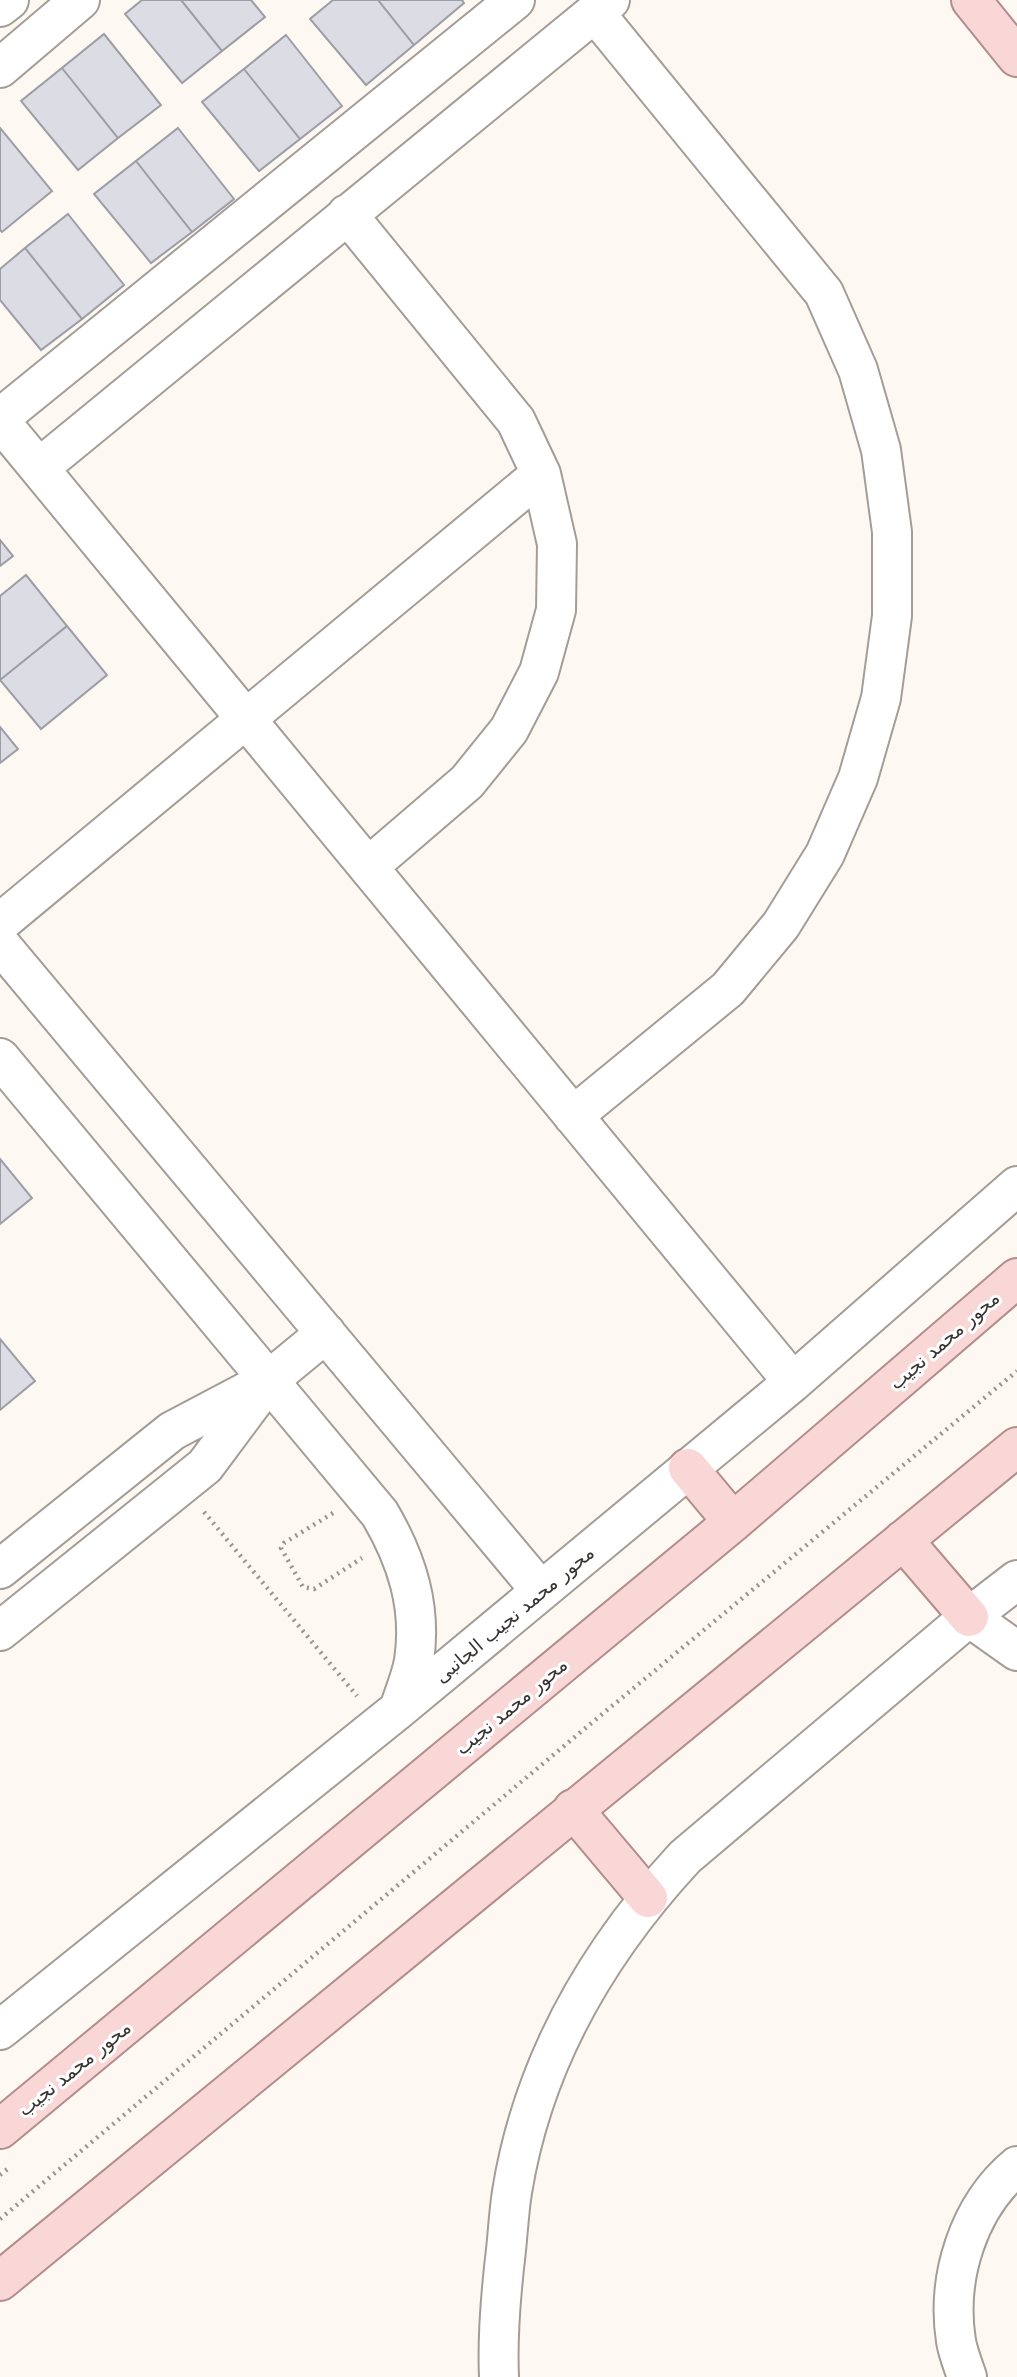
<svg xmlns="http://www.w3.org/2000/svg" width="1017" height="2377" font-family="'DejaVu Sans','Noto Sans Arabic',sans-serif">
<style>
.building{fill:#dcdce5;stroke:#9d9da5;stroke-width:2}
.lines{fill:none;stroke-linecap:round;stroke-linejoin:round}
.minor-casing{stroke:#a49d97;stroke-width:42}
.major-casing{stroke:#b38c8c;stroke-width:42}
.path{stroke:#97938f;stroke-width:4.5;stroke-dasharray:2 5;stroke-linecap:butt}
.minor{stroke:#fff;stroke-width:38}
.major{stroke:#fad7d7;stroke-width:38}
.labels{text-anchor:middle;stroke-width:6;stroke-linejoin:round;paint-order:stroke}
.street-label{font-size:19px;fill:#373432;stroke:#fff}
</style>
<rect width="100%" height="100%" fill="#fef8f3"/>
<path class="building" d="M142 0H181L222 51 182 83 125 14Z
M181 0H251L265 17 222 51Z
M333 0H378L414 45 366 85 310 19Z
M378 0H462L464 3 414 45Z
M104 34 161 105 118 138 62 68Z
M286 35 342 106 300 139 244 69Z
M62 68 118 138 78 170 21 101Z
M244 69 300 139 259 171 202 102Z
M0 128 52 191 2 232 0 230Z
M178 128 234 199 192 232 136 161Z
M136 161 192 232 151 263 94 194Z
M68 214 124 285 82 319 25 248Z
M25 248 82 319 41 350 0 300V269Z
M0 540 13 556 0 566Z
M26 575 67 626 0 680V596Z
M67 626 107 675 41 729 0 680Z
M0 727 18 749 0 763Z
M0 1159 32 1198 0 1224Z
M0 1339 35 1381 0 1410Z"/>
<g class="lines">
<g class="minor-casing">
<path id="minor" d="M0 7 9 0
M0 68 80 0
M347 214 516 421 541 474 557 544 556 610 539 672 509 730 467 782 368 867
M0 418 515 0
M0 421 793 1382
M39 468 610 0
M0 923 541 474
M0 944 541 1591
M0 1058 380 1514C407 1560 422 1607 414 1661 411 1677 404 1694 399 1709
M573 1116 728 989 781 925 825 854 858 778 881 698 892 616V532L881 450 858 370 824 293 595 13
M0 1569 172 1431 269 1380 326 1333
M969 1617 1017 1651
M0 1631 205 1466 263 1388
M0 2030 399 1709 793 1382 1017 1186
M499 2377C497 2334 501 2292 506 2250 508 2231 509 2211 512 2192 533 2062 597 1952 685 1857L969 1617 1017 1580
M967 2377C963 2365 958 2353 956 2341 946 2278 968 2207 1017 2166"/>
</g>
<g class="major-casing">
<path id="major" d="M971 0 1017 57
M688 1468 733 1522
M903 1540 969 1617
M573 1809 648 1898
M0 2129 733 1522 1017 1278
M0 2281 1017 1447"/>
</g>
<path class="path" d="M204 1512 357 1696
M333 1513 284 1543 281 1548 303 1587 314 1589 362 1558
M0 2175 10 2167
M0 2219 583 1730 1017 1371"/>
<use href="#minor" class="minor"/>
<use href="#major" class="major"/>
</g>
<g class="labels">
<g class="street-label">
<text transform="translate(944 1340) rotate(-41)" y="7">محور محمد نجيب</text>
<text transform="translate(514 1614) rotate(-40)" y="7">محور محمد نجيب الجانبى</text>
<text transform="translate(511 1706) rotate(-40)" y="7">محور محمد نجيب</text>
<text transform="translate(74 2068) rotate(-39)" y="7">محور محمد نجيب</text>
</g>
</g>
</svg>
